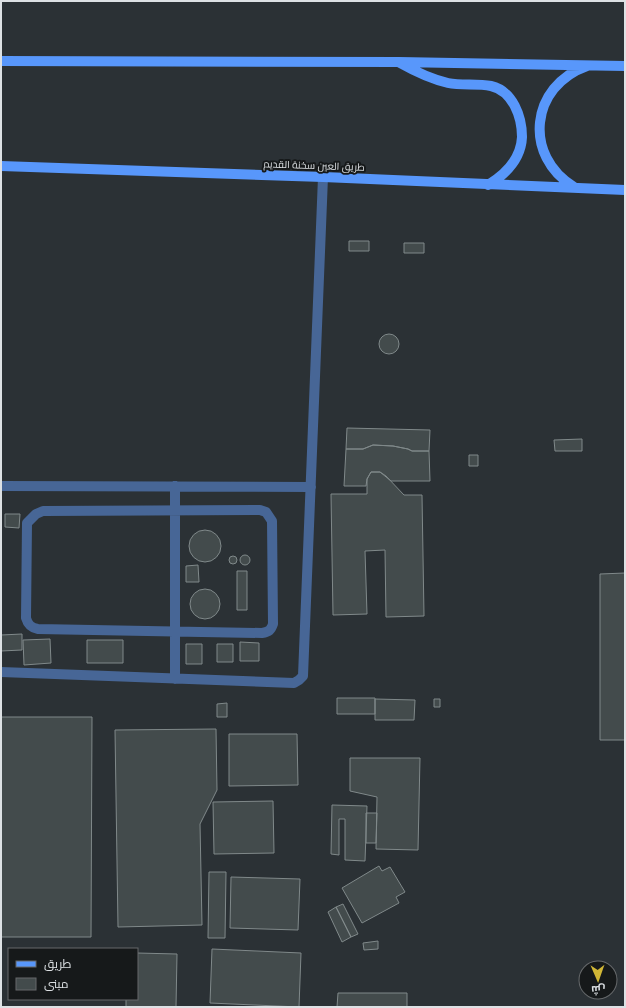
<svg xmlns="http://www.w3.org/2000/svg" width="626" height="1008" font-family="Roboto,Cairo,sans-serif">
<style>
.building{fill:#434b4c;stroke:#80898a}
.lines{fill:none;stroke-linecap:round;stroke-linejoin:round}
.minor{stroke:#476696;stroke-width:10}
.major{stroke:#5897fb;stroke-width:10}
.labels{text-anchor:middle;stroke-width:4;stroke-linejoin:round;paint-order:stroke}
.street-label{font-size:10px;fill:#dde1e4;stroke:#16191a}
</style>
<rect width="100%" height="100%" fill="#2b3135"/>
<path class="building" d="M349 241H369V251H349Z
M404 243H424V253H404Z
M379 344a10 10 0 1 1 20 0a10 10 0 1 1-20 0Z
M347 428 430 430 429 451H412L408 449 393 446 373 445 363 449H346Z
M582 439V451H555L554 440Z
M373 445 393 446 408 449 412 451H429L430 481H391L380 472H371L367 479 366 486H344L346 449H363Z
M469 455H478V466H469Z
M371 472H380L386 476 404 495H422L424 616 386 617 385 550 365 551 367 614 333 615 331 494H367V479Z
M5 514H20L19 528 5 527Z
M189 546a16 16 0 1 1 32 0a16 16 0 1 1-32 0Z
M240 560a5 5 0 1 1 10 0a5 5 0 1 1-10 0Z
M229 560a4 4 0 1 1 8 0a4 4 0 1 1-8 0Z
M198 565 199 582H186V566Z
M237 571H247V610H237Z
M625 573V740H600V574Z
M190 604a15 15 0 1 1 30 0a15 15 0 1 1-30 0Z
M22 634V650L1 651V635Z
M50 639 51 663 24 665 23 640Z
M87 640H123V663H87Z
M240 642 259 643V661H240Z
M186 644H202V664H186Z
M217 644H233V662H217Z
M337 698H375V714H337Z
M375 699 415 700 414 720H375Z
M434 699H440V707H434Z
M227 703V717H217V704Z
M1 717H92L91 937H1Z
M216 729 217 790 200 824 202 925 118 927 115 730Z
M229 734H297L298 785 229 786Z
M350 758H420L418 850 376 849 377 797 350 791Z
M273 801 274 853 214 854 213 802Z
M332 805 367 806 365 861 345 860V819H339V855L331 854Z
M366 813H377L376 843H366Z
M379 866 382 871 390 867 405 892 396 897 399 903 362 923 342 888Z
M209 872H226L225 938H208Z
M231 877 300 879 298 930 230 928Z
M343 904 358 934 351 937 336 907Z
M336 907 351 937 342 942 328 912Z
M378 941V949L364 950 363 943Z
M212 949 301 953 299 1007 210 1003Z
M137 953 177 954 176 1007H126V999H137Z
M338 993H407V1007H337Z"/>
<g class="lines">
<path class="minor" d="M1 486 311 487
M175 486V679
M260 510 266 512 272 521 273 624C271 630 269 632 262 633L38 629C31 628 28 625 26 618L27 523 36 514 43 511Z
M1 672 294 683 299 680 303 676 323 177"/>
<path class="major" d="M1 61 399 62 625 66
M400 63C416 72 431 79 448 83 462 86 477 83 491 86 513 91 522 117 522 137 521 159 506 174 488 185
M1 166 323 177 625 190
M574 187C523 156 530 86 587 66"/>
</g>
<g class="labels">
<g class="street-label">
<text transform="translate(314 165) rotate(2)" y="4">طريق العين سخنة القديم</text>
</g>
</g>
<rect width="626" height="1008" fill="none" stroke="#dde1e4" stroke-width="4"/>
<rect x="8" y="948" width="130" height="52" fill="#16191a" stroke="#66696b"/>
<rect x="16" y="961" width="20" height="6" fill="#5897fb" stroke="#66696b"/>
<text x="44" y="968" font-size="12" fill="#dde1e4">طريق</text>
<rect x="16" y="978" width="20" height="12" fill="#434b4c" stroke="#66696b"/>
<text x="44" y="988" font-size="12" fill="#dde1e4">مبنى</text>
<g transform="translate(598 980) rotate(178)"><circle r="19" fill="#16191a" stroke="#66696b"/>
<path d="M0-3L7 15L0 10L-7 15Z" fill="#d1b736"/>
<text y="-6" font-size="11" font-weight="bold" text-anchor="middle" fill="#dde1e4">ش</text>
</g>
</svg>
